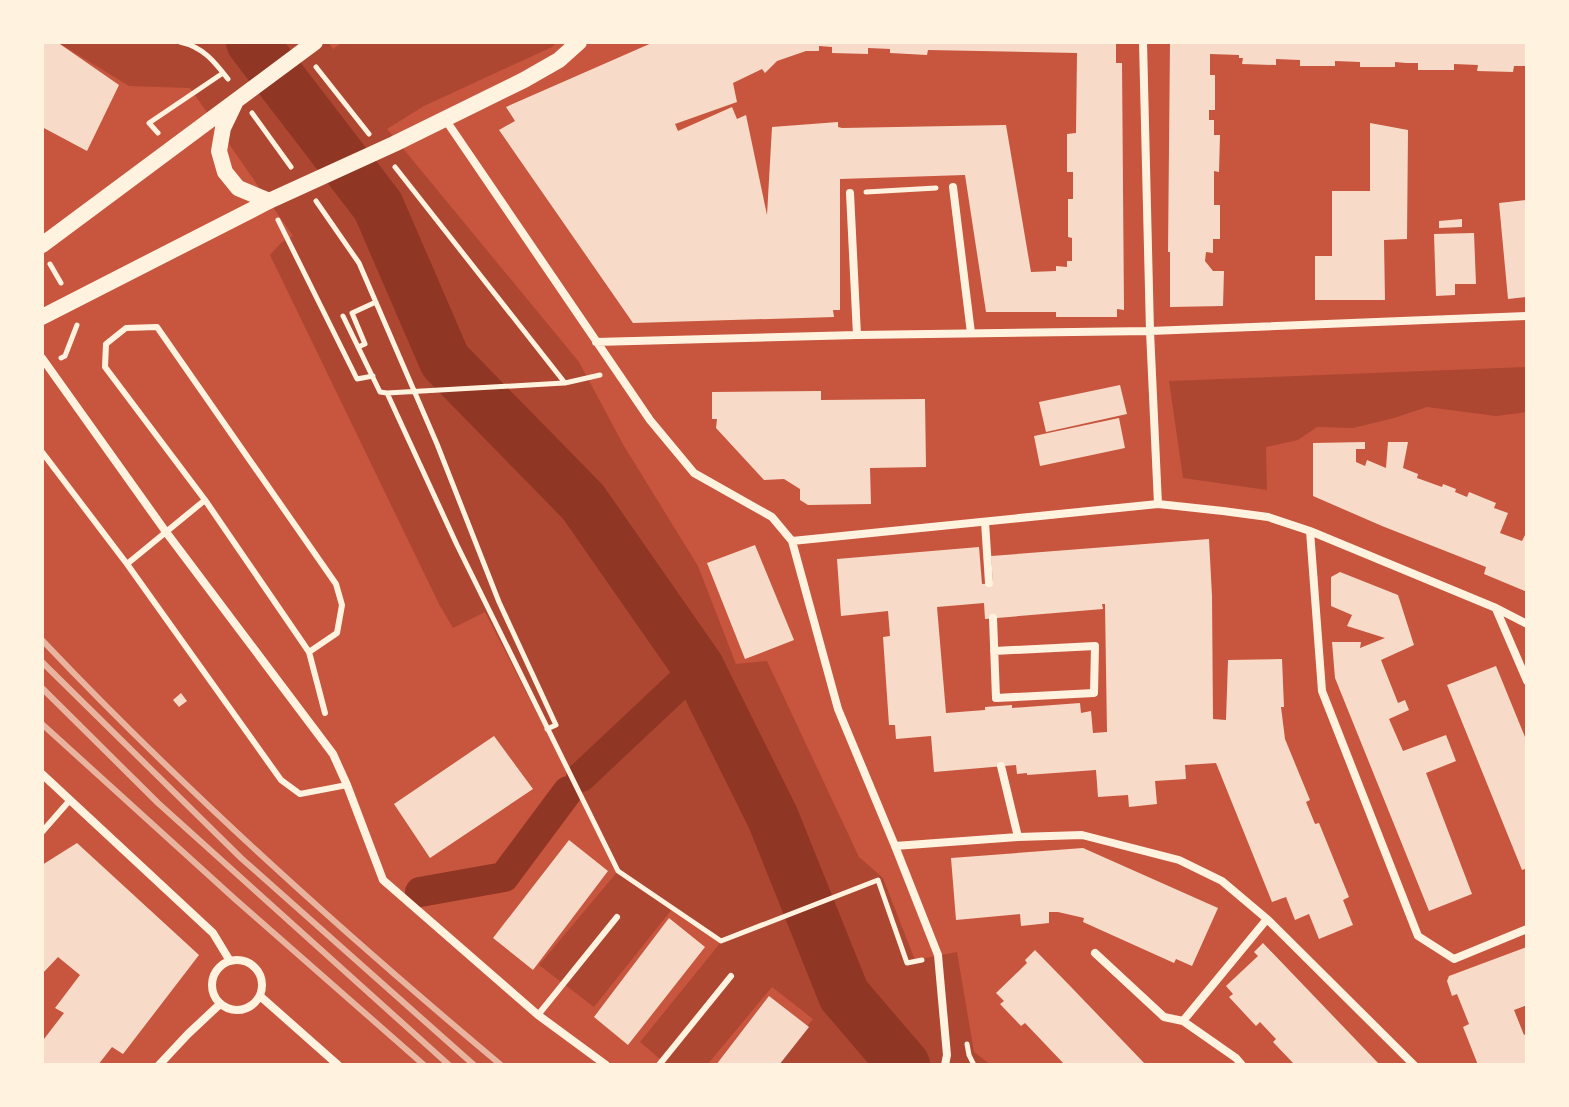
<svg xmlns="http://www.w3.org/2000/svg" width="1569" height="1107" font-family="Lato,sans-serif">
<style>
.green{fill:#ae4732}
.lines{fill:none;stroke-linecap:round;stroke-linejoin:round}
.canal{stroke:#8f3625;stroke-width:30}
.river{stroke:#8f3625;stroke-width:52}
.building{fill:#f7dbc8;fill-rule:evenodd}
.path{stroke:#fff3e0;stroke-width:5}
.service{stroke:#fff3e0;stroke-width:6}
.minor{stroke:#fff3e0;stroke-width:8}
.secondary{stroke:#fff3e0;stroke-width:16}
.rail{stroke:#e9b49f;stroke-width:6}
</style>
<rect width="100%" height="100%" fill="#c8553d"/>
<path class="green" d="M57 42H328L333 49 343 42H557L552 47 424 106 387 129 579 362 624 446 698 566 736 664 767 661 859 857 883 878 915 960 957 952 974 1052 991 1065H777L813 1019 772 987 707 1065H667L640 1042 721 942 673 908 594 1007 539 965 618 871 485 612 453 628 439 604 270 255 282 242 293 236 190 88 129 86Z
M1527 367V412L1496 416 1427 407 1394 418 1353 428 1317 427 1298 440 1266 447 1267 490 1183 478 1169 381Z"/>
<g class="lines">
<path class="canal" d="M581 777 698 667
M420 892 504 877 568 791"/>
<path class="river" d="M252 42 378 206 445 361 583 502 698 667 773 818 844 995 904 1065"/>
</g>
<path class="building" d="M42 42H57L119 85 87 151 42 127Z
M654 42H1116V63H1122L1124 310 1117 309V317H1056V312H986L965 175 840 179V310H833L834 317 633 323 499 130 515 121 506 107ZM819 46 832 47V53L868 54V48L890 49V53L927 55 928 50 1077 53 1076 133 1067 134V172H1073V199H1068V237L1072 238V261H1067V267L1056 266V271L1031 272 1006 125 842 128 838 127V122L772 127 767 215 746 115 737 119 732 107 678 131 675 124 737 102 733 83 762 69 765 73 777 61 806 51H819Z
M1170 42H1527V66H1514L1513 72 1477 71 1478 65 1454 64V70H1418V63H1406L1395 62V67H1360V62L1335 61V66H1300V60L1276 59V65L1242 64 1243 58H1239V55L1210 54V75H1215V110H1209V120H1214V135H1220L1219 172 1214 171V205H1220V239H1213V253L1206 252 1205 261 1213 271H1224L1223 306 1170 307V252H1168Z
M1370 123 1408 130 1407 239 1384 240 1385 300H1315V256H1332V191H1370Z
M1527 200V297L1508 299 1499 203Z
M1462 219V227L1439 228V221Z
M1474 233 1476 284H1455V295L1436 296 1434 234Z
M1120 385 1127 414 1046 432 1039 402Z
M821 391V400L925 399 926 467 870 468 871 504 808 505 800 500V489L784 479 764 480 716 428 717 419H712V392Z
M1119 418 1125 448 1040 466 1034 436Z
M1365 442V449H1356V462L1365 466 1367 460 1386 468 1388 442H1408L1403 468 1418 474 1417 478 1442 487 1443 484 1456 489 1455 492 1467 497 1469 492 1496 503 1494 508 1508 513 1500 533 1522 541 1527 531V592L1484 574 1486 567 1382 526 1313 496V443Z
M1209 539 1212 596 1213 719 1226 720 1228 660 1282 659 1284 707H1281L1285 739 1310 800 1306 802 1315 824 1319 823 1349 897 1343 900 1353 925 1319 939 1309 914 1295 920 1286 897 1272 902 1216 763 1185 765 1186 779 1155 781 1157 804 1129 807 1128 795 1098 797 1096 770 1027 775V773L1017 774 1016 765 934 772 931 736 896 739 895 725H889L883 637 890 636 888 611 841 616 837 559 979 547 982 584 993 583 991 556ZM984 603 985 619 1103 609 1102 604H1105L1107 732 1093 733 1091 711 1081 713 1080 703 1012 708V705L985 707V710L946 713 937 607Z
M755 545 794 640 745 659 707 563Z
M1340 572 1398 595 1414 645 1381 660 1398 703 1405 700 1409 710 1389 719 1403 751 1446 735 1456 761 1426 773 1472 894 1429 911 1335 678 1332 642H1361L1360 648 1385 638 1347 626 1352 615 1331 606V577Z
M1496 666 1527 742V868L1522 870 1447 685Z
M181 693 187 701 179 707 173 700Z
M494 736 533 789 430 858 394 804Z
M569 840 608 871 533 970 493 938Z
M77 843 199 955 123 1054 112 1047 98 1065H42V1038L44 1039 64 1013 55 1008 80 975 58 957 42 974V865Z
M1083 848 1218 908 1192 966 1176 959 1174 963 1083 922 1084 918 1058 912H1049V923L1021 926 1020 914 956 920 951 858Z
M669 918 705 947 628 1045 594 1017Z
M1263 943 1310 992 1380 1065H1295L1273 1042 1276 1039 1260 1022 1256 1026 1229 997 1233 994 1226 986 1258 956 1254 952Z
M1527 947V1005L1514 1010 1524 1035 1527 1033V1065H1478L1463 1027 1469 1024 1457 994 1452 996 1447 981 1449 976Z
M1035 950 1073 989 1146 1065H1065L1025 1023 1021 1026 1000 1004 1004 1001 996 993 1027 963 1025 960Z
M769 996 809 1027 779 1065H716Z"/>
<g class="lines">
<path class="path" d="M180 42C203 47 214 61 228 79
M316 67 369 134
M252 113 291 167
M158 133 149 123 223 73
M395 167 565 383 600 375
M866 192 936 188
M316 201 359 263 437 444 499 602 556 725 547 729
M278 220 357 379 373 376
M50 264 61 283
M343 316 380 392 387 393 457 545 618 871 721 941 878 880 907 963 922 960
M358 347 365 344 352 313 376 302
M61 358 65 356 77 325
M387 393 564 383
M967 1044 969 1055 974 1065"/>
<path class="service" d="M42 452 127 564
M205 500 105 367 106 344 126 328 157 327 336 584 342 605 337 633 309 652
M325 713 309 652 205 500 127 564 281 780 300 794 347 785
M42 832 70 800
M538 1015 617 917
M659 1065 731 976"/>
<path class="minor" d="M1143 42 1150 331 1158 504
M445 119 650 420 694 473 772 517 792 541 838 709 895 846 938 955 947 1055 945 1065
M953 187 971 333
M850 193 857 335
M596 342 857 335 1150 331 1527 316
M42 358 166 532 333 754 347 785 383 880 538 1015 606 1065
M985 522 989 583
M1310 531 1322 691 1418 936 1454 959 1527 929
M792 541 1158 504 1223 511 1268 517 1310 531 1496 608 1527 624
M1496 609 1527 681
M993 618 996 698 1094 693 1095 646 994 651
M1001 766 1018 837
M42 774 213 933 230 961
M895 846 1018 837 1082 835 1179 860 1222 881 1267 919 1414 1065
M1095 953 1164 1017 1183 1021
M212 985a25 25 0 1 1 50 0a25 25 0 1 1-50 0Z
M260 996 338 1065
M159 1065 188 1034 220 1004
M1242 1065 1236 1058 1183 1021 1267 919"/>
<path class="secondary" d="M235 103 223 128 219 151 225 172 238 188 269 201
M42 245 315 42
M42 317 269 201 394 144 524 80 559 60 579 42"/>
<path class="rail" d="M42 640C185 791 341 931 501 1065
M42 662 241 858 474 1065
M42 688 158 803 449 1065
M42 724 236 900 424 1065"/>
</g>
<rect width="1569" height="1107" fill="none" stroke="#fff3e0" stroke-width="88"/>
</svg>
